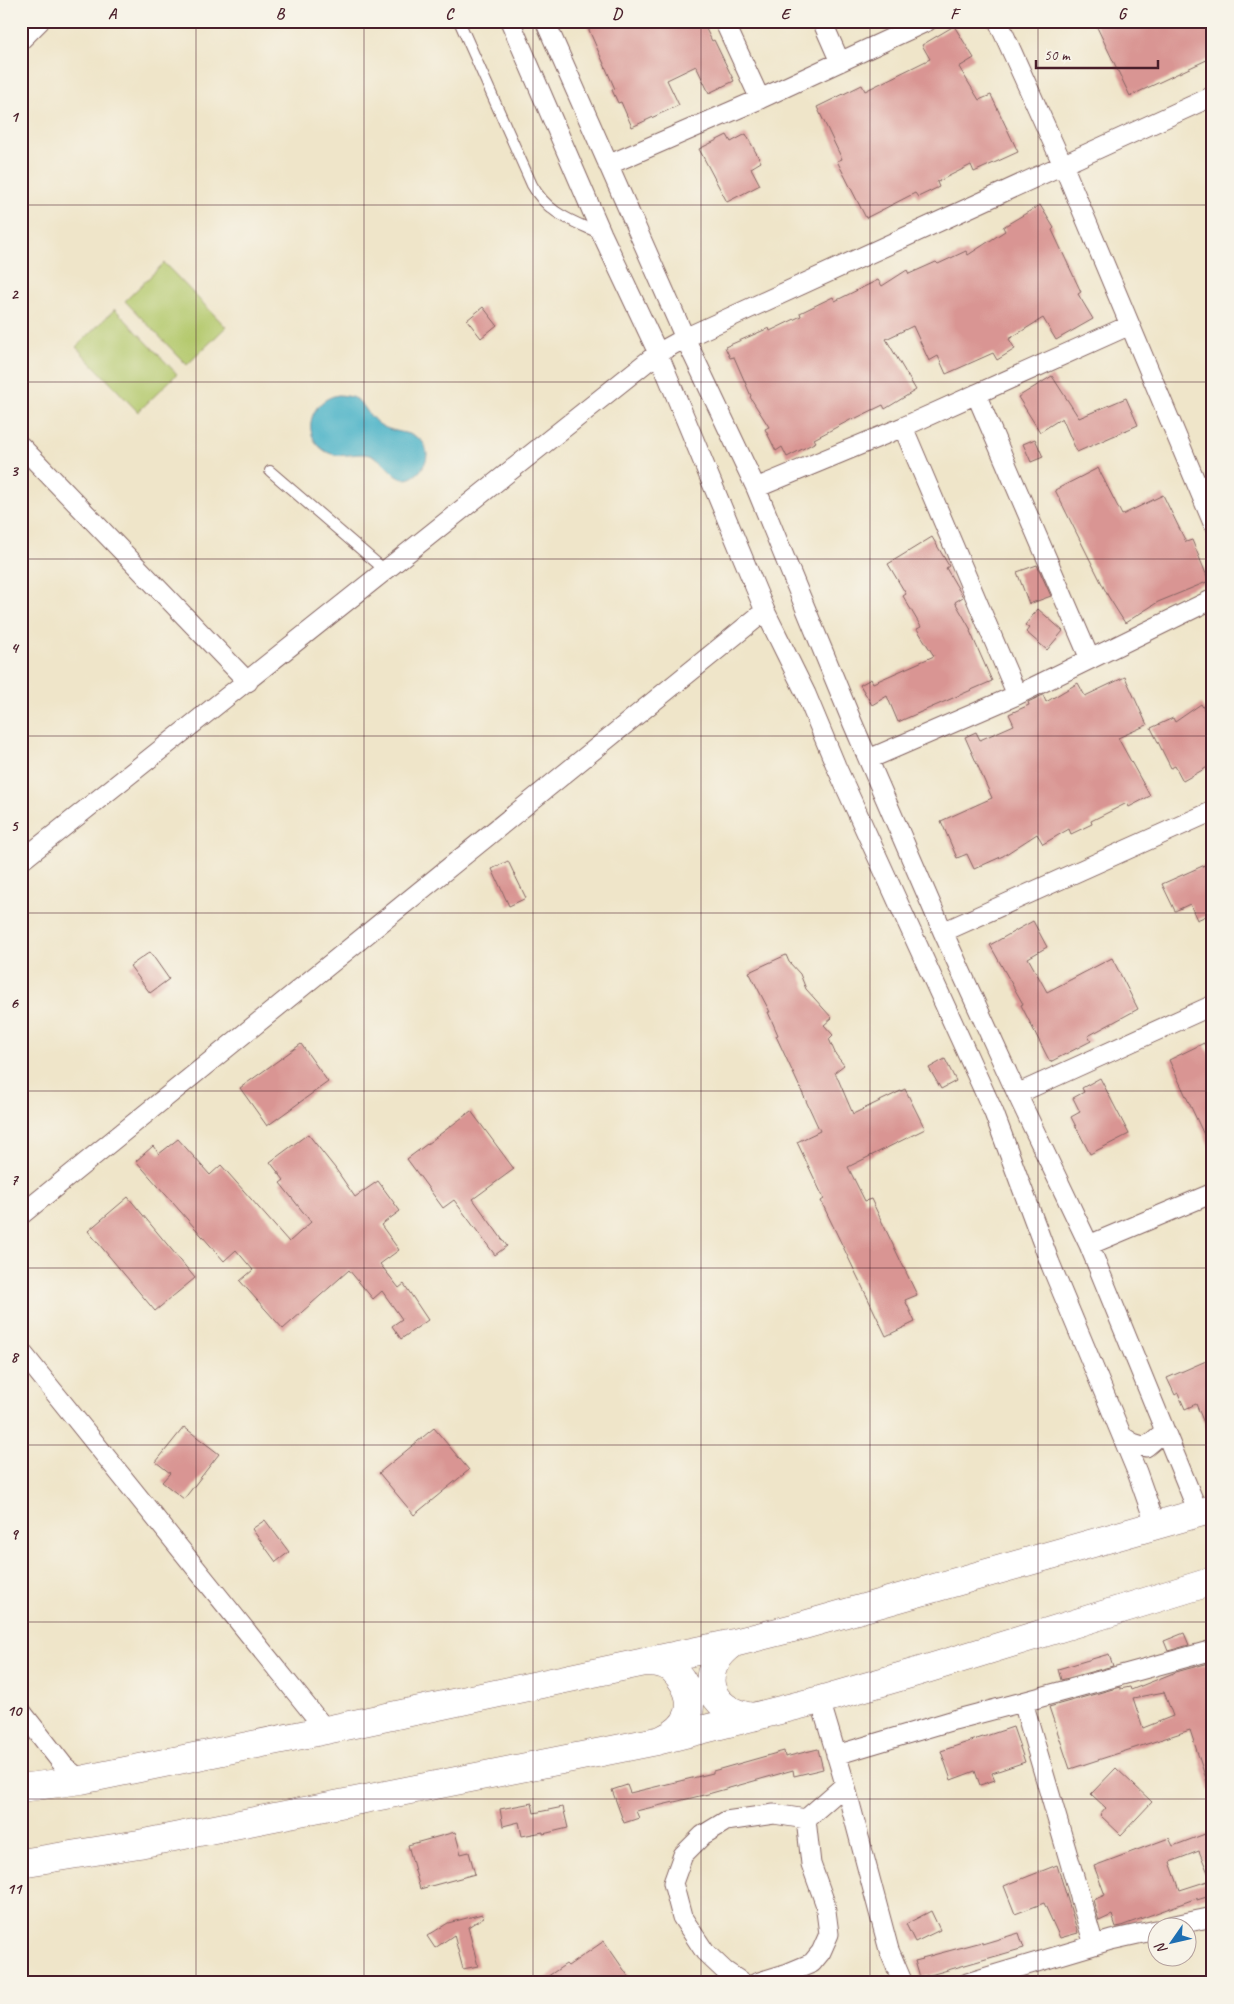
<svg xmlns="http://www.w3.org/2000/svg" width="1234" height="2004" font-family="Caveat,sans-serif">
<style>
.green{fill:#b4c96d;stroke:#7f744c}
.water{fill:#49b2c7;stroke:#4a6879}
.building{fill:#d99593;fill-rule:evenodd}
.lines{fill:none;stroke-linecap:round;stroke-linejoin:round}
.lane-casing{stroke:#846462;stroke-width:12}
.street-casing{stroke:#846462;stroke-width:21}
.secondary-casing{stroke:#846462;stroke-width:29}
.lane{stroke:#fff;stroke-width:10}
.street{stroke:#fff;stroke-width:19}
.secondary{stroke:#fff;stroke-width:28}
.grid{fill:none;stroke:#4a1f2b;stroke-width:1;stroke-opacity:0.55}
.neatline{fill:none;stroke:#4a1f2b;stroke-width:2}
.grid-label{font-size:16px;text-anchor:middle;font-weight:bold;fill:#4a1f2b}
</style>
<rect width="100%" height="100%" fill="#f7f3e8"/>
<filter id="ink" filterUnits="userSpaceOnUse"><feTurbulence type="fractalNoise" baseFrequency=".02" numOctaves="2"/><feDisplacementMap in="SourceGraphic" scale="10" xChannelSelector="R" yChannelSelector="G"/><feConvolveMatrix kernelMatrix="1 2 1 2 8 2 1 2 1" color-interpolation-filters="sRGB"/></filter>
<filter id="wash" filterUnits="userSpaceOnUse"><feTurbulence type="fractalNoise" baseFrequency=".0096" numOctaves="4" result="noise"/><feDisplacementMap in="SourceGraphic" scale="20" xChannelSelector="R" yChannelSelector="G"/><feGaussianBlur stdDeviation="1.12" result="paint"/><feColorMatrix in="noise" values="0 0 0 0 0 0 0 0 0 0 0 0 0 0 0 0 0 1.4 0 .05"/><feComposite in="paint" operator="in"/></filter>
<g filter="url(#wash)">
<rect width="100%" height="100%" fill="#efe5c9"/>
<path class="green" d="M164 263 226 327 187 365 125 301Z
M115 309 177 374 138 412 76 347Z"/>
<path class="water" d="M338 395C366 396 361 410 379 424 394 436 425 428 427 454 427 460 424 466 420 471 398 493 390 463 373 456 356 450 342 461 325 451 300 435 310 400 338 395Z"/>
<g id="blocks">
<path class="building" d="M585 21H702L712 41 714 40 734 81 709 93 696 66 667 80 679 105 632 127 621 102 618 103 612 90 615 89Z
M1094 21H1213V57L1130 96Z
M954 26 974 58 959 67 979 100 991 95 1018 152 974 172 971 165 937 182 939 187 918 197 915 193 866 218 837 161 842 159 817 107 862 85 865 91 930 59 922 45Z
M746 134 761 162 751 168 760 185 727 202 699 149 727 135 731 142Z
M1040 205 1054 228 1052 230 1081 292 1078 294 1093 319 1056 340 1043 318 1009 339 1015 349 997 360 993 353 946 374 938 356 929 361 913 326 886 339 916 390 885 409 883 405 852 420V419L814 439 816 442 787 457 782 447 776 451 765 429 769 427 750 397 751 396 734 357 730 358 725 347 769 328 770 331 801 316 800 313 833 297 835 301 878 280 882 286 907 270 909 274 936 262 938 264 966 251 968 255 1005 231 1003 227Z
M483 307 497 325 481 338 467 320Z
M1052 376 1079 418 1126 398 1138 425 1077 452 1062 418 1040 432 1018 397Z
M1035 439 1043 457 1031 462 1023 444Z
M1098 468 1122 515 1163 495 1186 542 1192 540 1209 581 1158 602 1125 623 1108 596 1055 490Z
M932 537 949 566 946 568 963 597 955 602 971 630 970 631 992 681 898 722 887 696 872 705 860 685 871 679 873 683 934 656 917 629 921 627 903 596 906 594 888 564Z
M1037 565 1051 596 1029 604 1017 572Z
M1038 609 1063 631 1047 650 1026 632 1029 628 1025 625Z
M1125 677 1147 725 1118 738 1150 796 1129 807 1127 803 1091 821 1092 824 1071 834 1069 829 1043 844 1037 834 1003 856 974 869 967 854 957 858 941 821 992 798 965 737 976 732 980 740 1014 725 1009 714 1029 705 1028 702 1043 695 1046 702 1078 683 1085 696Z
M1201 704 1205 711 1213 706V764L1183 781 1175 766 1171 768 1151 728 1173 718 1175 722Z
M508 861 526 898 509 906 492 869Z
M1207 864 1213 877V913L1197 920 1190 904 1175 911 1162 884Z
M1033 921 1047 947 1028 958 1047 992 1112 958 1138 1009 1088 1036 1091 1041 1050 1062 1021 1005 1023 1004 990 945Z
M150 952 169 979 150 993 130 966Z
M786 955 789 962 800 974 806 989 832 1018 824 1025 833 1035 829 1039 836 1055 844 1065 835 1072 853 1114 905 1089 925 1129 848 1167 865 1201 871 1199 917 1295 905 1300 915 1322 886 1336 821 1201 824 1199 797 1142 820 1131 776 1036 778 1035 768 1012H770L749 972Z
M1204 1043 1213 1062V1154L1169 1060Z
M301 1044 328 1082 267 1126 240 1088Z
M945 1059 956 1081 941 1089 929 1068Z
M1100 1078 1129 1134 1090 1154 1071 1117 1080 1112 1073 1098 1084 1092 1082 1088Z
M471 1111 514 1169 473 1199 507 1246 495 1255 454 1200 443 1208 407 1159Z
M308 1134 335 1168 355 1197 378 1181 400 1211 381 1225 399 1250 380 1264 399 1288 404 1284 428 1320 401 1339 392 1326 402 1319 382 1291 373 1299 349 1270 283 1329 240 1281 253 1270 236 1250 224 1261 136 1161 153 1146 159 1154 178 1139 210 1175 221 1165 289 1242 311 1222 280 1183 284 1180 270 1162Z
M128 1197 195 1278 155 1311 88 1231Z
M1213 1358V1444L1196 1404 1185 1409 1178 1393 1175 1395 1167 1378Z
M184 1427 219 1454 184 1499 162 1482 170 1473 156 1462Z
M434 1428 469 1470 414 1515 379 1473Z
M265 1520 289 1552 276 1562 252 1529Z
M1184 1633 1189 1645 1168 1651 1164 1641Z
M1109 1654 1113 1666 1061 1680 1058 1669Z
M1213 1662V1791H1210L1190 1730 1070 1769 1049 1707 1120 1687V1689L1130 1687 1131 1690 1176 1672ZM1164 1692 1173 1716 1143 1728 1133 1698Z
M1013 1727 1025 1762 992 1773 995 1780 980 1785 975 1771 951 1780 941 1751Z
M818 1749 823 1769 794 1776 793 1770 708 1794 636 1811 639 1818 624 1823 612 1790 627 1785 630 1793 713 1773V1771L784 1751 785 1757Z
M1116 1768 1152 1802 1121 1835 1100 1815 1106 1808 1091 1794Z
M532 1803 534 1813 563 1807 568 1828 543 1834V1832L522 1836 519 1822 503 1826 500 1809Z
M1213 1831V1895L1197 1900V1898L1121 1926 1116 1927 1112 1915 1099 1921 1093 1900 1105 1895 1094 1866 1169 1838 1173 1846ZM1199 1851 1211 1880 1180 1890 1170 1862Z
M455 1832 461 1854 469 1852 475 1874 420 1889 408 1845Z
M1057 1865 1078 1933 1060 1938 1044 1903 1015 1914 1004 1886Z
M931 1911 940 1930 915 1942 906 1924Z
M482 1914 484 1917 468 1927 478 1966 463 1969 454 1935 435 1948 427 1936 448 1923Z
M1019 1933 1024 1948 920 1978 915 1961 923 1959 922 1958 982 1942V1944Z
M604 1941 633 1983H538L566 1964 568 1966Z"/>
</g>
</g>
<g filter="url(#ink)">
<use href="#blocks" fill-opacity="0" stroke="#846462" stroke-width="1"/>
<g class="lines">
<g class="lane-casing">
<path id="lane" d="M459 21 532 185C549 215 571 220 601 234
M270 471 386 571"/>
</g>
<g class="street-casing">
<path id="street" d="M510 21 602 234 658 353 765 611 806 694 836 766 994 1113 1050 1263 1137 1472 1156 1526
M545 21 685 338 756 488 853 724 943 932 1017 1094 1089 1245 1199 1514
M724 21 760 99
M822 21 840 62
M998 21 1063 165 1213 523
M21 40 40 21
M608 165 760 99 928 21
M976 394 1090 659
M903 427 1017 695
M21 446 248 682
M756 488 903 427 1130 325
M869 759 1017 695 1213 599
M21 861 658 353 685 338 1213 96
M943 932 1213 811
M1017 1094 1213 1005
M21 1215 765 611
M1089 1245 1213 1193
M21 1351 326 1730
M1122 1436 1133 1443 1146 1447 1165 1431
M820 1700 843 1777 889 1950 903 1983
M21 1711 64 1766 81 1780
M836 1755 954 1720 1023 1702
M806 1819 845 1785
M1170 1926 1213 1917
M1094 1945 1023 1702 1213 1650
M743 1983 725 1971 705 1952 682 1917 673 1883 683 1855 703 1835 726 1821 774 1814 806 1819 811 1864 825 1903 829 1934 821 1952 812 1963 788 1973 756 1983
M967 1983 1111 1940 1156 1930"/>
</g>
<g class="secondary-casing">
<path id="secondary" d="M734 1643C695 1670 707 1711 753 1717
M644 1662C652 1662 660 1662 667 1666 673 1668 677 1674 681 1679 698 1704 690 1727 663 1739
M21 1788 81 1780 326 1730 734 1643 797 1627 1213 1509
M21 1863 139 1844 657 1741 820 1700 920 1671 1213 1581"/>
</g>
<use href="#lane" class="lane"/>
<use href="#street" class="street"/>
<use href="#secondary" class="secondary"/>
</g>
</g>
<path class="grid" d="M196 21V1983M364 21V1983M533 21V1983M701 21V1983M870 21V1983M1038 21V1983M21 205H1213M21 382H1213M21 559H1213M21 736H1213M21 913H1213M21 1091H1213M21 1268H1213M21 1445H1213M21 1622H1213M21 1799H1213"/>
<rect width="1234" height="2004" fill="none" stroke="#f7f3e8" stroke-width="55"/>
<g transform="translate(1172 1942) rotate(236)"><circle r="24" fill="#f7f3e8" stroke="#b29e9c"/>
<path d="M0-4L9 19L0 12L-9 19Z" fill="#1f6fb2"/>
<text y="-8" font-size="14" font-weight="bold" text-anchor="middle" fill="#4a1f2b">N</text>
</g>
<path d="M1036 60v8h122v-8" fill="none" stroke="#4a1f2b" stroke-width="2.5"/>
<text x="1044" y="60" font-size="15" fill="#4a1f2b" stroke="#f7f3e8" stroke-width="4" paint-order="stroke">50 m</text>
<rect x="28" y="28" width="1178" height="1948" class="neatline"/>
<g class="grid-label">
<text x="112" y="19">A</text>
<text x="280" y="19">B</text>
<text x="449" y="19">C</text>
<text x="617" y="19">D</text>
<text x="785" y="19">E</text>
<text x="954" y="19">F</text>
<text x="1122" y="19">G</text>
<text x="14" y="122">1</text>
<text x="14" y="299">2</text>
<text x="14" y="476">3</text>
<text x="14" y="653">4</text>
<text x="14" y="831">5</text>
<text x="14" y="1008">6</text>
<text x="14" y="1185">7</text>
<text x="14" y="1362">8</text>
<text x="14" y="1539">9</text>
<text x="14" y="1716">10</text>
<text x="14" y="1894">11</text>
</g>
</svg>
